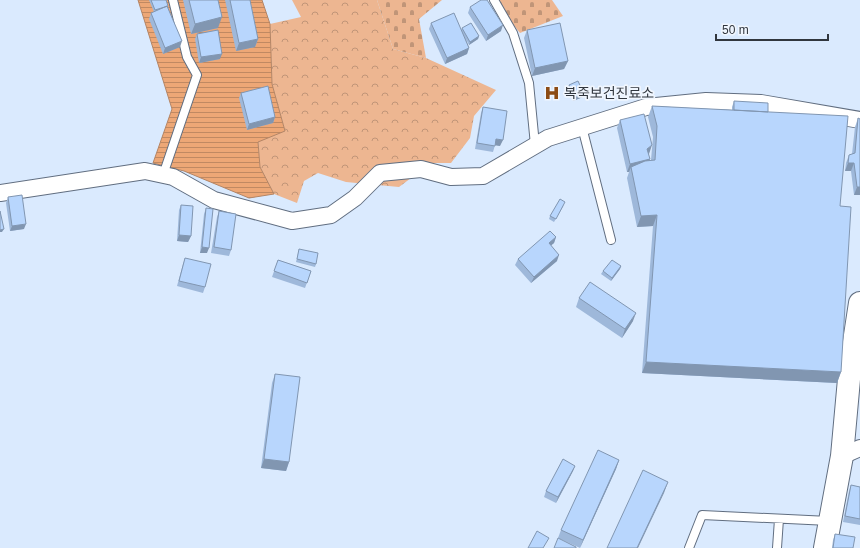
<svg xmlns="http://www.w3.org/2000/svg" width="860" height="548" font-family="Arial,'Noto Sans KR',sans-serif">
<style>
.forest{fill:url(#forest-crowns)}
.cemetery{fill:url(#cemetery-stones)}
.water{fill:url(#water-rules);stroke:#b48565}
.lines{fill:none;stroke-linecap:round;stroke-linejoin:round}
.lane-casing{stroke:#616e80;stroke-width:10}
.street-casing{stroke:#616e80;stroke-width:18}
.secondary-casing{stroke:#616e80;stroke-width:24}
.lane{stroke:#fff;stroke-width:8}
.street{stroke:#fff;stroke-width:16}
.secondary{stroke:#fff;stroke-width:22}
.wall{fill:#9eb8da}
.shaded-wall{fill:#8196b1}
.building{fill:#b8d6fd;stroke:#8196b1}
.labels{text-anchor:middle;stroke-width:3.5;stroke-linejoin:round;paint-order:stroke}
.poi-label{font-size:14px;fill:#30363e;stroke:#f0f6fe;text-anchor:start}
</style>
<defs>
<pattern id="forest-crowns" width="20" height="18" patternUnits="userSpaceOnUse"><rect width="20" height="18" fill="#edb691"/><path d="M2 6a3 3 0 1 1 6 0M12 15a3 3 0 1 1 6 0" fill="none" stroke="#c09578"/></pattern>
<pattern id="cemetery-stones" width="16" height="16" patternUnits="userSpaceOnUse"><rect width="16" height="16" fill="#edb691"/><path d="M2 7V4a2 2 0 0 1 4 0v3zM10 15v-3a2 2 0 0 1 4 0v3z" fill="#c09578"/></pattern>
<pattern id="water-rules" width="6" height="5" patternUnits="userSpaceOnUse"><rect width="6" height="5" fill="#eda776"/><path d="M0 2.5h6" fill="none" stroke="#c08962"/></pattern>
</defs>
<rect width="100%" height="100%" fill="#daeafe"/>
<path class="forest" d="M292 0H377L393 49 426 58 496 90 474 116 470 138 451 163H431L399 187 346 182 318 173 304 181 297 203 274 194 260 167 258 141 285 131 272 84 270 24 301 17Z"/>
<path class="cemetery" d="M377 0H442L419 19 426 58 393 49Z
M493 0H552L563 16 520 33Z"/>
<path class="water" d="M138 0H262L270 24 272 84 285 131 258 142 260 167 274 194 249 198 184 171 153 163 172 109Z"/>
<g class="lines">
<g class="lane-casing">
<path id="lane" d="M494 0 513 33 529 83 535 145
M582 127 611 240
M163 175 197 75 187 57 173 0
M689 548 702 515 829 521
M777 548 779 519"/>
</g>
<g class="street-casing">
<path id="street" d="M0 193 145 171 173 177 214 200 292 221 331 215 355 198 380 173 421 169 451 177 483 176 548 138 646 107 706 101 761 103 860 120
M842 456 860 448"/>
</g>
<g class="secondary-casing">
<path id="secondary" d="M825 548 842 456 850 368 860 303"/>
</g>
<use href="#lane" class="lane"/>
<use href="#street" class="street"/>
<use href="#secondary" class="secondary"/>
</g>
<path class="wall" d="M149 0H166L180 47 163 54 149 19 151 13 154 12Z
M183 0H218V28L191 34Z
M225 0H250L258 39 255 47 236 51Z
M470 7 501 31 486 41 468 13Z
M431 23 461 30 462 28 479 36 478 39 469 45 466 39 469 48 467 54 445 64 429 29Z
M527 30 568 61 564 69 532 76 524 38Z
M197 34 220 59 199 63 195 39Z
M569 85 584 94 583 97 573 101 568 88Z
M241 93 275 117 273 123 247 130 239 98Z
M734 101 768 112 840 206 841 372 837 383 642 373 653 226 637 227 627 178 629 172H627L617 128 620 120 648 154 650 159 649 160H651L653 137 648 117 652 106 732 110V107Z
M483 107 500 146 495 145 493 152 475 149 481 113Z
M858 118 860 119V195H854L851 171H845L846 163 849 155 852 154 855 127Z
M8 197 24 229 10 231 6 203Z
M181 205 191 236 188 242 177 241 179 210Z
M564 205 554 222 549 219 550 216Z
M206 208 207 253H200L204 214Z
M219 211 231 250 229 256 211 253 217 217Z
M556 237 554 243 551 245 557 261 531 283 515 265 518 259Z
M299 249 316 264 315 267 296 262Z
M185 258 205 287 203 293 177 286 183 264Z
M278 260 311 271 305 288 272 277Z
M621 266 620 269 611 281 601 274 603 271Z
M579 298 633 321 622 338 576 307Z
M275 374 289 462 286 471 261 468 272 383Z
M619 460 616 469 580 548 558 538 561 530Z
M575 466 573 471 556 503 544 497 546 491Z
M851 485 860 487V525L843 522 849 491Z
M835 534 853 548H832L833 540Z"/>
<path class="shaded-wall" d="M222 17 218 28 191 34 195 24Z
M503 25 501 31 486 41 488 35Z
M479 36 478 39 469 45 470 42Z
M258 39 255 47 236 51 239 43Z
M182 41 180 47 163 54 165 48Z
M469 48 467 54 445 64 447 58Z
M222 54 220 59 199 63 201 57Z
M568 61 564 69 532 76 535 68Z
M584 94 583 97 573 101 574 98Z
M275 117 273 123 247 130 249 124Z
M496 139 503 140 500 146 494 145Z
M652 145 649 154 644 158 647 149Z
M650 159 646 168 631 167 629 172H627L630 164Z
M848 163H854L851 171H845Z
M857 187H860V195H854Z
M657 215 653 226 637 227 641 216Z
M26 224 24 229 10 231 12 226Z
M4 229 2 232H0V230Z
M179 235 191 236 188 242 177 241Z
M556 237 554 243 547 249 549 243Z
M202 247 209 248 207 253H200Z
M559 255 557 261 531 283 534 277Z
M621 266 620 269 611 281 612 278Z
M636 313 633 321 622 338 625 329Z
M646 362 841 372 837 383 642 373Z
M264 459 289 462 286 471 261 468Z
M619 460 616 469 580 548 583 540Z
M575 466 573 471 556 503 558 497Z
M668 482 664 493 638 548H637Z"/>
<path class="building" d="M151 0H166L168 6 155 10Z
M189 0H218L222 17 195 24Z
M230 0H250L258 39 239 43Z
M481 0H487L503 25 488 35 470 7Z
M167 6 182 41 165 48 151 13Z
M454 13 469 48 447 58 431 23Z
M471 23 479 36 470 42 462 28Z
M560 23 568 61 535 68 527 30Z
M218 30 222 54 201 57 197 34Z
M578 81 584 94 574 98 569 85Z
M268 86 275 117 249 124 241 93Z
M734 101 768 103V112L734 110Z
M652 106 848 116 840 206 851 207 841 372 646 362 657 215 641 216 631 167 645 161 655 160 657 126Z
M483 107 507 111 503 140 496 139 495 146 477 143Z
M644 114 652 145 647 149 650 159 630 164 620 120Z
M858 118 860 119V187H857L854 163H848L849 155 855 153Z
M22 195 26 224 12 226 8 197Z
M560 199 565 202 556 219 550 216Z
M181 205 193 206 191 236 179 235Z
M206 208 213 209 209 248 202 247Z
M0 211 4 229 0 230Z
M219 211 236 214 231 250 214 247Z
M550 231 556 237 549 243 559 255 534 277 518 259Z
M299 249 318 253 316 264 297 259Z
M185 258 211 264 205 287 179 281Z
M278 260 311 271 307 283 274 271Z
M612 260 621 266 612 278 603 271Z
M590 282 636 313 625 329 579 298Z
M275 374 300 377 289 462 264 459Z
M598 450 619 460 583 540 561 530Z
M563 459 575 466 558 497 546 491Z
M643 470 668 482 637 548H607Z
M851 485 860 487V519L845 516Z
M537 531 549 538 543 548H528Z
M835 534 855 537 853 548H833Z
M558 538 576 547V548H554Z"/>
<defs>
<g id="hospital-bare" transform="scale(1.2)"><path d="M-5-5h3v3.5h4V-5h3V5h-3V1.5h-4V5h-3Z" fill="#8c4c15" stroke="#f0f6fe" stroke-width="2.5" paint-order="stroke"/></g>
</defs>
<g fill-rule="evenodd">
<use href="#hospital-bare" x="552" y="93"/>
</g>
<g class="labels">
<g class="poi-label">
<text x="564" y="98">복죽보건진료소</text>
</g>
</g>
<path d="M716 34v6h112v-6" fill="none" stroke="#30363e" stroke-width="2"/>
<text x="722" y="34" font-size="12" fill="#30363e" stroke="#f0f6fe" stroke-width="3" paint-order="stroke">50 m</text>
</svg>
